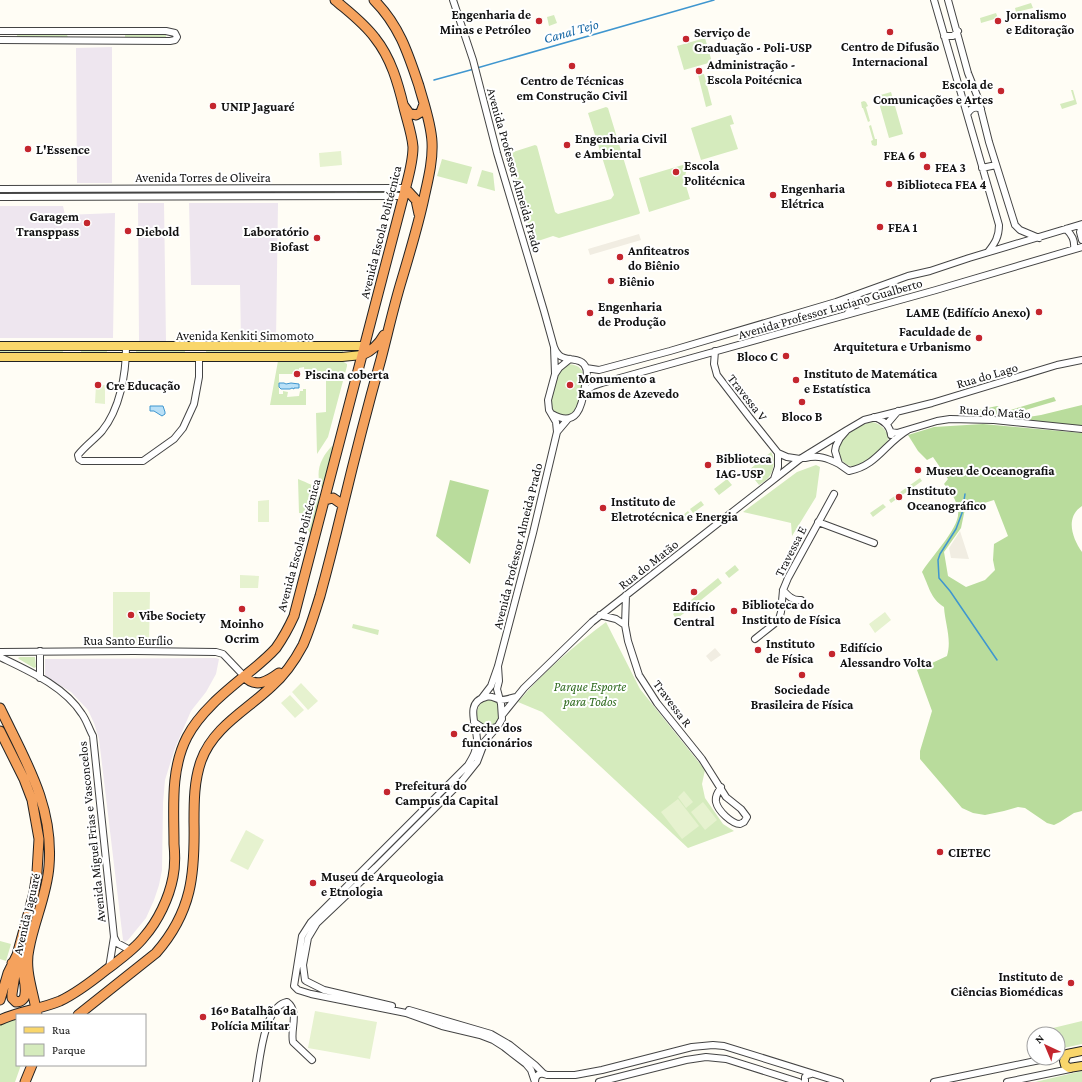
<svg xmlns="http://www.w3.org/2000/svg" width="1082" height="1082" font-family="'Crimson Pro',serif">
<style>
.industrial{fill:#eee6ef}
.green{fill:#d5ebbd}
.forest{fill:#b9dc9c;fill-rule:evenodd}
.pitch{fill:#e6f2cf}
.plaza{fill:#f1ede2}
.water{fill:#b9e0f7;stroke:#3f96cf}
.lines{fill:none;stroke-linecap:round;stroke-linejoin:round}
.stream{stroke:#3f96cf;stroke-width:1.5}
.minor-casing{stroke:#444;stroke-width:8}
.major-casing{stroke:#222;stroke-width:10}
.highway-casing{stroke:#222;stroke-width:11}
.minor{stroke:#fff;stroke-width:6}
.major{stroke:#f9d66b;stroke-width:8}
.highway{stroke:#f5a25d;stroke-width:9}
.poi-dot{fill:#c4262e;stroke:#fff;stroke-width:1.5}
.labels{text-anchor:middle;stroke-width:4;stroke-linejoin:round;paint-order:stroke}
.poi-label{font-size:13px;font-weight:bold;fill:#111;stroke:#fff;text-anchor:start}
.street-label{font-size:13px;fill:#111;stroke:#fff}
.park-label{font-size:13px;font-style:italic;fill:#2f6b1f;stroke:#fff}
.water-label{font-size:14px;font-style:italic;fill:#1768a6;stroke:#fff}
</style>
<rect width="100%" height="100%" fill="#fffdf5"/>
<path class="industrial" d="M112 47V183H77L76 48Z
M138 203H164L166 341H139Z
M189 203H278L276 341H241L240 285H191Z
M0 206H63L65 215 115 213 113 338H0Z
M216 658 219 659 216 674 206 692 191 711 175 748 165 780 163 803 162 870 159 885 154 900 146 918 128 940 125 942 123 940 99 739 94 723 88 710 71 692 45 676V659Z"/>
<path class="green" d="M1031 3 1033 8 1016 12 1015 8Z
M996 13 998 18 981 23 980 18Z
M554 15 557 23 549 26 547 17Z
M17 35H67L68 37H17Z
M125 35H166V37H125Z
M705 38 712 62 684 70 677 46Z
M704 74 712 105 706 107 698 75Z
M1071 90H1073L1077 104 1062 109 1060 104 1074 100Z
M891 92 903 134 889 138 877 96Z
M864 101 866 102 868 106 866 107 870 121 868 122 863 108H862L861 102Z
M606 107 608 108 640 213 639 214 559 238 553 236 535 242 533 241 508 155 510 153 535 145 537 146 555 212 558 214 611 199 614 195 588 113Z
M731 115 734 124 730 125 738 149 701 160 691 128Z
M871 125 875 139H877V145L875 146 872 145 871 141 873 140 869 126Z
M442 159 472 167 467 184 437 176Z
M686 164 687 169 684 179 690 199 649 212 639 178Z
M482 170 493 173 495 191 477 186Z
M268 191 267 193 162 194V192Z
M287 191H335V193H287Z
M357 191H393V193H357Z
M0 350H63V353H0Z
M81 350H107V353H81Z
M136 350H185V353H136Z
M206 350H343V353H206Z
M278 361H342L347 364V366L328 437 317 454 316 413 326 412V376L305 377 304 367 299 368V374H279V394H283V391L288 392 287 397 299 396 300 391H303V389H306V405H270Z
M568 364C594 365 581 393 577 409L574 413 567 417 556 414 552 408 551 402 558 372Z
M872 422C883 424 893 436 885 447 879 454 860 468 851 466 846 465 843 462 841 459 830 441 858 425 872 422Z
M332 446 334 447 323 488H322C314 473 321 457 332 446Z
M771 452C776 459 774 470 769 477 767 480 762 483 759 485L755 480 757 478 750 469Z
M816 465 820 467 816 497 792 536 791 523 743 512 797 472Z
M920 478 922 481 891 503 889 500Z
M298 479C304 482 312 484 316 488 323 495 315 524 313 533L307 532V525L310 524V514L299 513Z
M727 479 732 485 719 495 714 489Z
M701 501 704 505 693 513 690 509Z
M883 504 886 507 873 517 870 513Z
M688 511 691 515 680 523 677 520Z
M735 565 739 570 729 578 725 573Z
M718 578 722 583 695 605 691 600Z
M683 606 687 611 676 619 673 614Z
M606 622 640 689 705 770 702 784 705 798 723 824 734 831 688 848 542 712 518 702C544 671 574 646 606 622Z
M353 624 379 630 378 635 352 628Z
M20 657H35L36 667 34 668 19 659 18 658Z
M493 699 499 703C500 714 500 723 489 729L478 723C475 710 478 700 493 699Z
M0 941 11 944 6 961 0 959Z
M15 1018 17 1019V1065H21L15 1082H0V1023Z
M1082 1021V1044L1059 1049 1058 1034H1055L1053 1028Z
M1082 1071V1082H1035Z"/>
<path class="forest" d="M1054 397 1056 401 1008 415 959 414 997 406 1007 411Z
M1082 405V426L1057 425 1016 419 1041 415Z
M983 424 1082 433V506C1065 517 1072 538 1082 552V811L1074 813 1060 822 1054 825 1047 823 1025 808 1018 807 1004 811 985 815 973 813 962 808 920 759V751L932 711 917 670 947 656C952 639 945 624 944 607 930 598 929 586 922 572 930 558 961 527 958 511 957 501 951 491 944 484L948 479 933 457 927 460 918 451 908 435 934 427ZM994 500 1008 536 994 544 993 560 995 570 985 580 966 587 948 576 944 552 961 528 965 509Z
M450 480 489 490 470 564 436 536Z"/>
<path class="pitch" d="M341 151 342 165 320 167 319 153Z
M96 385H105V404L95 403Z
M269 500V522H258V501Z
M240 575 259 576 258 588H240Z
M113 592H150L149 644H113Z
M885 612 891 620 875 633 869 624Z
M301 683 318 701 308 710 292 692Z
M290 695 304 710 295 718 281 703Z
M684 791 693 802 686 808 678 797Z
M678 799 699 826 682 839 661 812Z
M703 802 717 820 705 830 691 812Z
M246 830 264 840 248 870 230 861Z
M315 1011 377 1022 370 1059 308 1048Z"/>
<path class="plaza" d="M639 234 641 240 590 255 588 249Z
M960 531 969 559 951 558 949 548Z
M715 648 721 655 711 662 706 656Z"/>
<path class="water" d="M279 383H284L286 384 291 383 299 384V388H294V389L292 388 290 389H281L279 387Z
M150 406H163L165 412V414L162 416 154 411H150Z"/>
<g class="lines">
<path class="stream" d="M477 68 714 0
M434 80 474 69
M965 494 962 513 956 529 940 554 938 560 939 578 950 591 997 660"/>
<g class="minor-casing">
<path id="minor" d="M453 0 473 60 497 153 544 311 554 347 555 374
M934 0C956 75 977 150 999 225 999 237 995 243 988 252
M948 0 968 73 978 98 989 142 1015 225 1020 230 1039 238
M0 31H166L175 33 177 37 175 40 170 41 0 40
M944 36H953L958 31
M964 103 973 102 978 98
M968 113C971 108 975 106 981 109
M982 168 996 165
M0 189 405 188
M0 197 403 196
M1082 226 1080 232 1082 240
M1066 229C1072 235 1075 240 1074 249
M858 295C855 301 860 306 866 308
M847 299 850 301C853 306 852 310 847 314
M126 347C126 374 120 409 102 431 95 439 85 446 78 455L79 459 82 461H143L174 439 183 428 194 404 199 377V356
M715 351 714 364 717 375 750 418 778 453 787 457 800 459
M586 368 599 370 670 351 836 302 908 276 930 271 969 258 1082 224
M584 392 593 386 602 383 936 290 1082 247
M552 414C577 428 582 407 585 386 586 381 588 373 586 368 582 356 566 362 559 355 557 353 555 350 554 347
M874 417C883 420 890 425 891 435
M887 424 898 411
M908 430C885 443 877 466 849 471L839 464 835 451 836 446 840 438 847 430 864 420 932 403 1057 365 1082 360
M557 432 556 422 549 410 548 400 555 374 559 368 570 359
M891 432 897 433 937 421 950 419 994 420 1082 429
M805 458C819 455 827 458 839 464
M774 479 778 467V453
M818 522 874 543
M783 590C788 596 793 601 801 600
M626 595 625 625 628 641 639 675 657 703 702 759 726 797 741 809 747 817 744 822 740 824C732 824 718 811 716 802 715 796 718 792 721 787
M600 615 616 619 625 625
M755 639 774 624 779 619 781 612 783 590 788 578 834 494
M0 652 134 651 216 652 223 654 244 676
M0 657C29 671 64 686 82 714 87 721 89 729 93 736L114 937 109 968
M40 678V651
M516 697C511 698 506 700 501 700 495 699 492 695 486 697 464 702 477 726 477 740 477 750 473 757 468 765L311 922 302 936 294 986 298 990 311 994 406 1013 442 1026 480 1035 493 1040 504 1047 526 1064 531 1070 535 1082
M481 699 491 686 498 666 533 533 557 432 568 419
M503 714 524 688 592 622 800 459 847 430
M474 722 486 730 496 727
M114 937 117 943 130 950
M305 980 303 965 308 938 317 923 376 867 461 782 477 762 485 741 498 726 502 719 501 704 497 689 499 681 498 666
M306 981 324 990 392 1006
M409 1010 491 1034 510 1045 535 1065 544 1074
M1058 1056 1067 1054
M256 1082C260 1061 263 1007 287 1002 300 1012 290 1029 293 1042L312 1060
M535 1082C535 1074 541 1072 547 1075H575L602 1070 692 1047 713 1045 724 1046 840 1082
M599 1082 686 1060 706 1057 726 1059 799 1082
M805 1082V1077L807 1075 811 1074
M934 1082 1050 1058
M1007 1082 1070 1069"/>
</g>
<g class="major-casing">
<path id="major" d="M0 346H365
M0 357H342L362 355
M1082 1051 1067 1054 1064 1061 1065 1065 1069 1068 1082 1066"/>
</g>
<g class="highway-casing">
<path id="highway" d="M404 106 409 113 416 115 421 112 424 104
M405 188 416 200 419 214
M362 355C372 351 379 344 384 335
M325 500 333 498 343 505
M244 676C256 689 268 681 279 673
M0 708C25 760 54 806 49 866 47 895 34 921 29 949 24 971 34 993 37 1015
M0 731 24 779 32 800 39 839 37 872 34 893 17 955 8 973 0 1000
M12 963 16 968 12 994V998L16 1002C21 1002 25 999 25 994 27 982 20 971 23 958
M78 1015 156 953C192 912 195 874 194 822 194 802 194 781 201 761 213 727 247 710 272 686 285 675 295 660 303 645 310 629 315 612 320 596 328 567 335 539 342 510 354 460 367 409 381 359 388 332 394 305 402 279 410 252 418 226 424 198 428 180 433 161 432 142 431 123 424 104 419 86 408 53 399 25 374 0
M0 1020C19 1011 41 1009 60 1001 77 993 91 982 106 970 119 960 134 950 144 937 158 921 169 898 173 877 175 867 175 855 174 844 174 809 170 770 187 737 200 712 225 692 247 674 257 666 267 658 276 648 283 638 289 627 294 616L403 198C407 181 413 164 413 147 412 134 407 120 404 108 398 83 391 58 375 38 364 23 349 12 335 0
M25 1082 32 1065"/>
</g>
<use href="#minor" class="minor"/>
<use href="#major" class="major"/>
<use href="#highway" class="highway"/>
</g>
<g class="poi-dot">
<circle cx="539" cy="21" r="4"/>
<circle cx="998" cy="21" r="4"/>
<circle cx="890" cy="32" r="4"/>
<circle cx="686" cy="39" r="4"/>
<circle cx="572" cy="66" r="4"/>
<circle cx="699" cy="71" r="4"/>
<circle cx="1001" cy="91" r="4"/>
<circle cx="213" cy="106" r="4"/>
<circle cx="567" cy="145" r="4"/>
<circle cx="28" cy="149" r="4"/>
<circle cx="923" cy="155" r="4"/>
<circle cx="927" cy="167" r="4"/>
<circle cx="676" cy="172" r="4"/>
<circle cx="889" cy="184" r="4"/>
<circle cx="773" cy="195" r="4"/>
<circle cx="87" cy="223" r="4"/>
<circle cx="880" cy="227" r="4"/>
<circle cx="128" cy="231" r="4"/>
<circle cx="317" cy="238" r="4"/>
<circle cx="620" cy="257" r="4"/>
<circle cx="611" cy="281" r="4"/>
<circle cx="1039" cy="312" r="4"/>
<circle cx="590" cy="313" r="4"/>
<circle cx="979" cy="338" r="4"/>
<circle cx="786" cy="356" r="4"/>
<circle cx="297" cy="374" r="4"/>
<circle cx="796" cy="380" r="4"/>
<circle cx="98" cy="385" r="4"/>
<circle cx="570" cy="385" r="4"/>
<circle cx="802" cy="402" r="4"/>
<circle cx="708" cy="465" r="4"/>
<circle cx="918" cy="470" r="4"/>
<circle cx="899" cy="497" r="4"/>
<circle cx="603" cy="508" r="4"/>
<circle cx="694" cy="592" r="4"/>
<circle cx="242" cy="609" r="4"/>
<circle cx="734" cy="611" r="4"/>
<circle cx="131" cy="615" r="4"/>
<circle cx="758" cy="650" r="4"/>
<circle cx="832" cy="654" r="4"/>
<circle cx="802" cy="675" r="4"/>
<circle cx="454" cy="734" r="4"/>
<circle cx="387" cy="792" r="4"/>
<circle cx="940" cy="852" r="4"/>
<circle cx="313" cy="883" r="4"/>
<circle cx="1071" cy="983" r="4"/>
<circle cx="203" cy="1017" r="4"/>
</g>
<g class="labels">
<g class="poi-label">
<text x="531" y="19" text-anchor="end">Engenharia de<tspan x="531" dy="15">Minas e Petróleo</tspan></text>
<text x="1006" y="19">Jornalismo<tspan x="1006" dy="15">e Editoração</tspan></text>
<text x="694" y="37">Serviço de<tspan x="694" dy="15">Graduação - Poli-USP</tspan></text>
<text x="890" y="51" text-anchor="middle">Centro de Difusão<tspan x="890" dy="15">Internacional</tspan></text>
<text x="707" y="69">Administração -<tspan x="707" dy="15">Escola Poitécnica</tspan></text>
<text x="572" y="85" text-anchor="middle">Centro de Técnicas<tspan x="572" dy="15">em Construção Civil</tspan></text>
<text x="993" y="89" text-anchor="end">Escola de<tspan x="993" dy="15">Comunicações e Artes</tspan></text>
<text x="221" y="111">UNIP Jaguaré</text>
<text x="575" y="143">Engenharia Civil<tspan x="575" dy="15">e Ambiental</tspan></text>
<text x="36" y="154">L'Essence</text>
<text x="915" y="160" text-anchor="end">FEA 6</text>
<text x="684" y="170">Escola<tspan x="684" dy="15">Politécnica</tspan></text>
<text x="935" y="172">FEA 3</text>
<text x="897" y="189">Biblioteca FEA 4</text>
<text x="781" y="193">Engenharia<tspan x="781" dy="15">Elétrica</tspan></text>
<text x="79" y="221" text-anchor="end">Garagem<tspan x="79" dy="15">Transppass</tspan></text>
<text x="888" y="232">FEA 1</text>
<text x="136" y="236">Diebold</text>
<text x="309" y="236" text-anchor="end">Laboratório<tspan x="309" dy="15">Biofast</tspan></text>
<text x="628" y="255">Anfiteatros<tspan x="628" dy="15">do Biênio</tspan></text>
<text x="619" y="286">Biênio</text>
<text x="598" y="311">Engenharia<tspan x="598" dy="15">de Produção</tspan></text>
<text x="1031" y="317" text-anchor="end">LAME (Edifício Anexo)</text>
<text x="971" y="336" text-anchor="end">Faculdade de<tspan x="971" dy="15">Arquitetura e Urbanismo</tspan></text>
<text x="778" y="361" text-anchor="end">Bloco C</text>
<text x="804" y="378">Instituto de Matemática<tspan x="804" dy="15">e Estatística</tspan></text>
<text x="305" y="379">Piscina coberta</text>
<text x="578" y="383">Monumento a<tspan x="578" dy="15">Ramos de Azevedo</tspan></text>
<text x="106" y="390">Cre Educação</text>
<text x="802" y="421" text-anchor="middle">Bloco B</text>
<text x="716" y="463">Biblioteca<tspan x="716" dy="15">IAG-USP</tspan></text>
<text x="926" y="475">Museu de Oceanografia</text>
<text x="907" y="495">Instituto<tspan x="907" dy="15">Oceanográfico</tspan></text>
<text x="611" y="506">Instituto de<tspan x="611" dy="15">Eletrotécnica e Energia</tspan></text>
<text x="742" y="609">Biblioteca do<tspan x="742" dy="15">Instituto de Física</tspan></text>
<text x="694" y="611" text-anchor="middle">Edifício<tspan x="694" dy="15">Central</tspan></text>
<text x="139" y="620">Vibe Society</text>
<text x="242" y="628" text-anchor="middle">Moinho<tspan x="242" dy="15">Ocrim</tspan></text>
<text x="766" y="648">Instituto<tspan x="766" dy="15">de Física</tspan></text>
<text x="840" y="652">Edifício<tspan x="840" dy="15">Alessandro Volta</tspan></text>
<text x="802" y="694" text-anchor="middle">Sociedade<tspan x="802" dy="15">Brasileira de Física</tspan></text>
<text x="462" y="732">Creche dos<tspan x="462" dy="15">funcionários</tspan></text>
<text x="395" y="790">Prefeitura do<tspan x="395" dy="15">Campus da Capital</tspan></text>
<text x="948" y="857">CIETEC</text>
<text x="321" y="881">Museu de Arqueologia<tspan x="321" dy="15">e Etnologia</tspan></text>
<text x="1063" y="981" text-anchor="end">Instituto de<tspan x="1063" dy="15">Ciências Biomédicas</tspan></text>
<text x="211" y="1015">16º Batalhão da<tspan x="211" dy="15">Polícia Militar</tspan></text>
</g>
<g class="street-label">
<text transform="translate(515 170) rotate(74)" y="5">Avenida Professor Almeida Prado</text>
<text x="203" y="182">Avenida Torres de Oliveira</text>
<text transform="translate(380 232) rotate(-76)" y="5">Avenida Escola Politécnica</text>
<text transform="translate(830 308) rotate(-16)" y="5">Avenida Professor Luciano Gualberto</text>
<text x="245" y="340">Avenida Kenkiti Simomoto</text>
<text transform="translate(987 375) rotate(-16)" y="5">Rua do Lago</text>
<text transform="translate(748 397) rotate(52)" y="5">Travessa V</text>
<text transform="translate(995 411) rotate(4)" y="5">Rua do Matão</text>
<text transform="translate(298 545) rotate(-75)" y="5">Avenida Escola Politécnica</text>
<text transform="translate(517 546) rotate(-76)" y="5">Avenida Professor Almeida Prado</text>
<text transform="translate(790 551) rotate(-63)" y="5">Travessa E</text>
<text transform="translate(648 564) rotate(-38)" y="5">Rua do Matão</text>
<text x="128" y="645">Rua Santo Eurílio</text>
<text transform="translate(673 703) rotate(53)" y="5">Travessa R</text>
<text transform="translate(91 832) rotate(-96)" y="5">Avenida Miguel Frias e Vasconcelos</text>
<text transform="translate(26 914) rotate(-77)" y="5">Avenida Jaguaré</text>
</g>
<g class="park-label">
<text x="590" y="691">Parque Esporte<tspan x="590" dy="15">para Todos</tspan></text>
</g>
<g class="water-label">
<text transform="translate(571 31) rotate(-16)" y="5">Canal Tejo</text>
</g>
</g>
<rect x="16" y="1014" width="130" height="52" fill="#ffffff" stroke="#a0a0a0"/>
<rect x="24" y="1027" width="20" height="6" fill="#f9d66b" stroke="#a0a0a0"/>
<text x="52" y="1034" font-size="12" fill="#111111">Rua</text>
<rect x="24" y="1044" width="20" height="12" fill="#d5ebbd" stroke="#a0a0a0"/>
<text x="52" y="1054" font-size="12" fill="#111111">Parque</text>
<g transform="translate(1046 1046) rotate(316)"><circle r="19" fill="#ffffff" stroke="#a0a0a0"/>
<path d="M0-3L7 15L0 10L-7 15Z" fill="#c4262e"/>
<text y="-6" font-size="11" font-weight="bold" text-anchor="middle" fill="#111111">N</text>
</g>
</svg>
